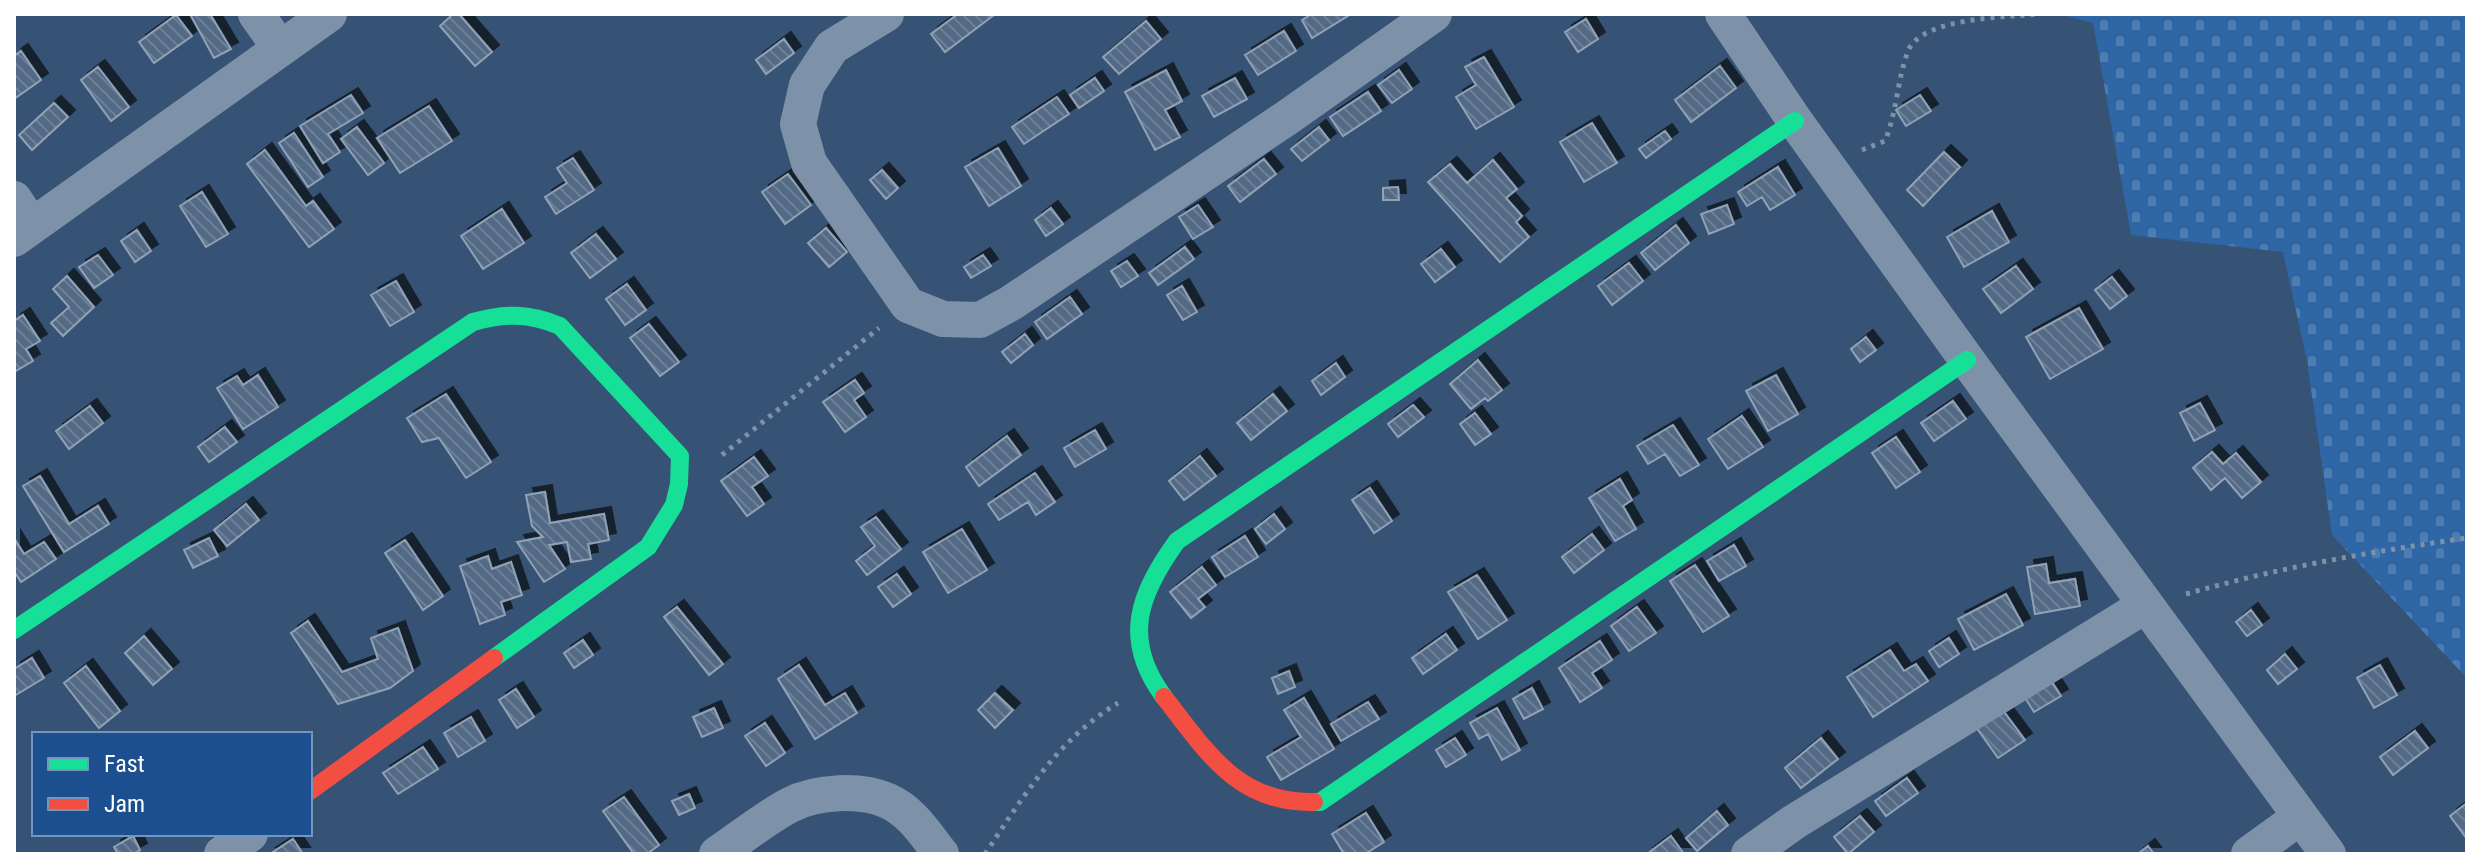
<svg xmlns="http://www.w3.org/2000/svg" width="2481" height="868" font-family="'Roboto Condensed',sans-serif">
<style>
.cemetery{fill:url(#cemetery-stones)}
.building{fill:url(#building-back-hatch);stroke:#92a2b6;stroke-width:2;filter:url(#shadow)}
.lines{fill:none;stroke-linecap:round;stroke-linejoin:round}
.path{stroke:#7d92a8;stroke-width:5;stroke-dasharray:4 6;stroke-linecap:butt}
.street{stroke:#7d92a8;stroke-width:36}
.fast{stroke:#16e098;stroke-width:18}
.jam{stroke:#f24e42;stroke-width:18}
</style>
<defs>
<pattern id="cemetery-stones" width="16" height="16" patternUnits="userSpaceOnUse" patternTransform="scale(2)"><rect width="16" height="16" fill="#2f66a5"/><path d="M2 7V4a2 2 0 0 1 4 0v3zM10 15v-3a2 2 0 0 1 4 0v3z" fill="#4e7db2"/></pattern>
<pattern id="building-back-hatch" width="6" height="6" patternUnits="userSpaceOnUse" patternTransform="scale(2)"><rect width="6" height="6" fill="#526984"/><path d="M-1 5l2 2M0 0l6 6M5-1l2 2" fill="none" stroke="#6c8096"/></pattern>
<filter id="shadow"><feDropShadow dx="7" dy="-7" stdDeviation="0" flood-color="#0009"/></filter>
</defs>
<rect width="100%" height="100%" fill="#365274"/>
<path class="cemetery" d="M2058 14H2467V678L2332 535 2307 361 2283 252 2131 235 2093 23Z"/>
<path class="building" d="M190 14H210L231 49 214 58Z
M453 14H459L492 52 475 66 440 26Z
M958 14 994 15 945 52 931 34Z
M1312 14H1351L1312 38 1302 20Z
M176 15 192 36 154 63 139 42Z
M1586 19 1598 39 1578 52 1565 32Z
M1146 21 1161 39 1119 74 1103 57Z
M1284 31 1296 51 1258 75 1245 55Z
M784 39 794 53 766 74 756 60Z
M21 51 41 80 14 99V56Z
M1484 57 1514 107 1476 129 1456 97 1476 85 1465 67Z
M1720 66 1736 88 1691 122 1675 100Z
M98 67 129 107 111 121 81 80Z
M1166 70 1182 101 1165 110 1180 137 1155 150 1125 92Z
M1399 70 1412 89 1392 103 1378 85Z
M1095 78 1104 91 1079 108 1070 95Z
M1235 78 1247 99 1214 117 1202 96Z
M1368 92 1381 111 1343 136 1330 117Z
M351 95 363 113 328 134 340 152 323 163 300 126Z
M1920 95 1931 111 1906 126 1896 110Z
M1057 97 1069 114 1024 144 1012 127Z
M54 103 68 117 32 150 19 135Z
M429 106 452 141 400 173 377 138Z
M1592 123 1617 163 1584 182 1560 142Z
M357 127 384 163 368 175 341 139Z
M1319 127 1329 140 1302 161 1291 149Z
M1665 131 1671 139 1646 158 1639 149Z
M294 133 323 177 308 187 279 143Z
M998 148 1021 186 989 206 965 167Z
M265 150 306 206 313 201 334 229 309 247 247 164Z
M1944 152 1960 167 1923 206 1907 190Z
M573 158 594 190 556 214 545 197 567 183 557 168Z
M1264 159 1276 174 1240 202 1228 186Z
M1493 160 1517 189 1506 198 1522 216 1516 222 1529 237 1500 262 1428 182 1450 164 1467 183Z
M1778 167 1795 195 1770 210 1762 197 1747 206 1738 192Z
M882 170 898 188 886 199 870 180Z
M788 174 811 205 785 224 762 192Z
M1398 187 1399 200H1383V188Z
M202 192 228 234 206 247 180 206Z
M1198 205 1213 227 1193 239 1179 217Z
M1727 205 1734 224 1709 234 1701 214Z
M1051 208 1063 224 1046 236 1035 220Z
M502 209 524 243 483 269 461 236Z
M1992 211 2009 242 1964 267 1947 237Z
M1676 225 1689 243 1655 270 1641 253Z
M826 228 847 252 829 267 808 243Z
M137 230 151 251 135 262 121 241Z
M596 234 616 259 590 278 571 253Z
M1185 247 1194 259 1158 285 1149 273Z
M1441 249 1455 267 1435 282 1421 264Z
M98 255 113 275 94 288 79 267Z
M983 255 991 266 971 278 964 267Z
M1127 261 1138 276 1121 287 1111 271Z
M1629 263 1643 281 1612 305 1598 286Z
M2016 266 2033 289 2001 313 1983 289Z
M67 276 94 307 63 336 51 323 69 307 53 289Z
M2112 277 2127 296 2110 309 2095 290Z
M396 281 414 312 390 326 371 295Z
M627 284 646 310 625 325 606 299Z
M1182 286 1197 312 1183 320 1167 295Z
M1070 297 1082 314 1047 339 1035 322Z
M2079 308 2103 349 2050 379 2026 337Z
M23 315 40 341 26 349 33 361 14 372V321Z
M649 324 679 362 660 376 630 338Z
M1025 334 1033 345 1011 363 1002 352Z
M1866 337 1876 350 1860 362 1851 349Z
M1478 360 1502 390 1488 401 1485 398 1471 409 1450 384Z
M1336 363 1345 377 1321 395 1312 381Z
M258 375 278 407 243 429 217 388 237 376 243 385Z
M1776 375 1798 414 1768 431 1746 391Z
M855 380 864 393 854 400 866 417 845 432 823 402Z
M446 394 491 462 466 478 439 438 422 442 407 418Z
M1273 394 1287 411 1251 440 1237 423Z
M1953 401 1966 419 1934 441 1921 423Z
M2200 403 2215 430 2194 441 2180 413Z
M1413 405 1424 417 1398 437 1388 424Z
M90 406 103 423 69 449 56 431Z
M1475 413 1491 434 1475 445 1460 424Z
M1742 416 1763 447 1728 469 1708 439Z
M1673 425 1699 465 1680 476 1665 454 1648 464 1637 446Z
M225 427 237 442 209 462 198 447Z
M1095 430 1106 449 1075 467 1064 448Z
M1007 436 1021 455 979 486 966 467Z
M1896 437 1920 472 1896 488 1872 453Z
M2212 452 2223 464 2236 453 2261 482 2242 498 2225 478 2211 490 2193 468Z
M1200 456 1216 476 1184 500 1169 481Z
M754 457 768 476 752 487 764 504 747 516 721 481Z
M1035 473 1055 502 1036 515 1028 502 999 520 988 504Z
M40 476 69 524 98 506 109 524 64 552 23 486Z
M1620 479 1632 500 1623 506 1636 529 1615 541 1589 498Z
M1370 488 1392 521 1374 533 1352 500Z
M545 492 550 523 604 514 609 540 588 544 591 559 571 562 567 542 549 545 565 569 544 582 517 542 543 537 532 526 526 495Z
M246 504 259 520 227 546 214 530Z
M1274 514 1285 529 1266 544 1255 529Z
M876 517 901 549 867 575 856 561 875 546 861 527Z
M962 529 987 570 948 593 923 552Z
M1592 534 1604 550 1574 573 1562 557Z
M1245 536 1258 557 1225 577 1212 557Z
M14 538 24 554 44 542 56 559 21 582 14 571Z
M209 538 218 556 193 568 184 550Z
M405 540 443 596 423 610 385 553Z
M1734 545 1746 566 1719 581 1707 561Z
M488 556 492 569 511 562 522 595 501 602 505 615 480 624 460 566Z
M2046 564 2049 583 2075 579 2080 606 2035 614 2027 567Z
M1695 565 1729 616 1703 632 1670 581Z
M1202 567 1216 585 1198 599 1205 607 1191 618 1170 592Z
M897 574 911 594 893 607 878 587Z
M1477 575 1507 620 1478 639 1448 592Z
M2006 594 2023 625 1974 650 1958 619Z
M677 607 723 664 709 675 664 617Z
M1637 607 1656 633 1629 651 1611 626Z
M2251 610 2262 625 2247 636 2236 622Z
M308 621 342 672 378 659 371 638 398 628 413 671 390 688 338 704 291 633Z
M1446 634 1457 650 1423 674 1412 658Z
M144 636 172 669 153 685 125 653Z
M1949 638 1959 654 1939 667 1929 651Z
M583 640 593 655 574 668 564 653Z
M1600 641 1612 660 1592 673 1602 688 1580 702 1559 668Z
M1890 650 1904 671 1916 664 1928 681 1873 717 1847 677Z
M2285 654 2297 669 2278 684 2267 670Z
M32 658 44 678 14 696V669Z
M799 665 825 705 845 693 857 713 815 739 778 679Z
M2380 665 2397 695 2374 708 2357 678Z
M86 666 120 711 99 728 64 683Z
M1289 671 1295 687 1278 694 1272 678Z
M2048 676 2061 696 2034 712 2022 693Z
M1532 688 1543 709 1524 719 1513 699Z
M516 689 534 717 517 728 499 700Z
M995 693 1013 710 995 728 978 710Z
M1304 698 1334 749 1281 780 1267 757 1301 737 1284 710Z
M1368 702 1379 719 1341 741 1331 724Z
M714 708 723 728 702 737 693 717Z
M1497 708 1520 750 1502 760 1488 734 1479 739 1470 723Z
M2002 709 2025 740 1998 758 1976 727Z
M471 717 485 741 458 757 444 733Z
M765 723 785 753 766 766 745 736Z
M2415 731 2428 748 2393 775 2380 757Z
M1455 738 1466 755 1446 767 1436 750Z
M1821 738 1838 759 1801 788 1785 768Z
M423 747 438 769 398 794 383 773Z
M1907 778 1918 793 1886 816 1875 801Z
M689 794 695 808 679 815 672 801Z
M624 797 659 845 647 854H634L603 811Z
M2467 803V839L2450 816Z
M1717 811 1728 825 1697 851 1686 838Z
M1366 813 1384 842 1365 854H1344L1332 834Z
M1860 816 1874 832 1848 854 1834 837Z
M133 836 140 850 133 854H118L114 847Z
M1671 836 1684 854H1647Z
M293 839 303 854H270Z
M2148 846 2154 854H2138Z"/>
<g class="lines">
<path class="path" d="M1862 150 1885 141C1897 112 1897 80 1908 51 1922 17 2008 17 2040 14
M722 455 879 328
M2186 594C2281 567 2370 552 2467 538
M985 854C1023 797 1058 739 1118 703"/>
<path class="street" d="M256 14 280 48
M886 14 832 47 807 85 798 124 809 163 908 305 943 319 980 320 1011 303 1288 117 1434 14
M1723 14 1795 121 1967 360 2328 854
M14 199 32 226
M14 239 329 14
M222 854 250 834
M717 854C741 838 765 818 790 805 817 791 861 789 888 801 911 811 926 835 941 854
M1749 854 1794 822 2146 605
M2249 854 2300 817"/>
<path class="fast" d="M14 630 473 322C505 313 529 313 560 326L680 456 679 484 674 505 648 547 494 658
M1164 697C1121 639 1139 594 1177 541L1795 121
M1314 802H1320L1967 360"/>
<path class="jam" d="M1164 697C1206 751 1238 804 1314 802
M310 791 494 658"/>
</g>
<rect width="2481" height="868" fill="none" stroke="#ffffff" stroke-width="32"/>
<rect x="32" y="732" width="280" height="104" fill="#1b4f8f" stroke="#7695bc" stroke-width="2"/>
<rect x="48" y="758" width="40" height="12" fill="#16e098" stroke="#7695bc" stroke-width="2"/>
<text x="104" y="772" font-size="24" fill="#ffffff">Fast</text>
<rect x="48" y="798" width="40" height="12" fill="#f24e42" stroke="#7695bc" stroke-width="2"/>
<text x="104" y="812" font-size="24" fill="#ffffff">Jam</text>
</svg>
